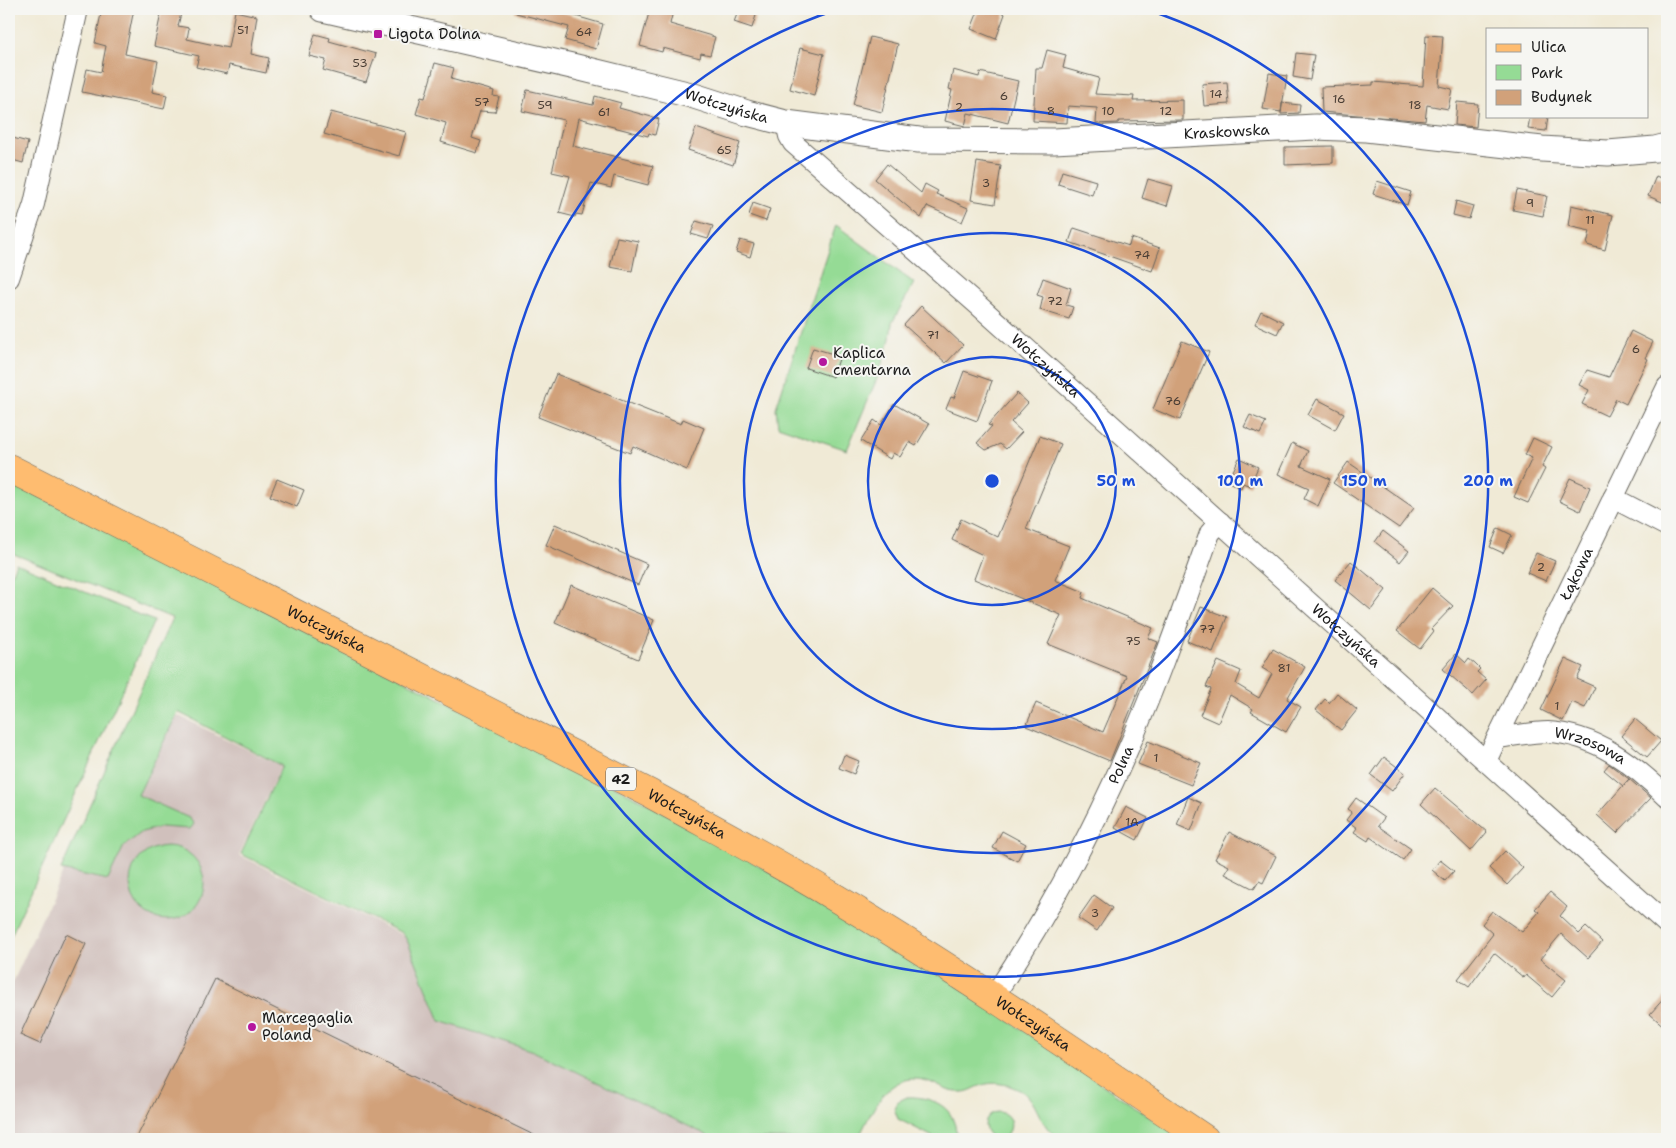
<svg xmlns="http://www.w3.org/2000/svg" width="1676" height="1148" font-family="'Shantell Sans',sans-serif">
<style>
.industrial{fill:#d0c0bc}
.green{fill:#95db95;stroke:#587c58}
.building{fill:#d1a17a}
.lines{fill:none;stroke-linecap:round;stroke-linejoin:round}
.minor-casing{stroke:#66645d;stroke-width:22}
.tertiary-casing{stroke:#66645d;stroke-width:27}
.primary-casing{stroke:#66645d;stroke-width:29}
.minor{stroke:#fff;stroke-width:20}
.tertiary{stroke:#fff;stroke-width:25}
.primary{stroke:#febc70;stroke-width:28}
.ring{fill:none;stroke:#1d4ed8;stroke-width:2.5}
.poi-dot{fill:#b5179e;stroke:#f6f6f2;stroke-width:2}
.labels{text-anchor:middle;stroke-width:4;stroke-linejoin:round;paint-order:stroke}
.number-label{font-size:12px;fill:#493d34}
.shield{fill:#f6f6f2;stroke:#5d5d5c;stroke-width:1}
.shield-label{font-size:14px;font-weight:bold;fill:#1c1c1c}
.poi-label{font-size:15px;fill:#1c1c1c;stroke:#f6f6f2;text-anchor:start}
.street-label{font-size:15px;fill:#1c1c1c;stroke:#f6f6f2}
.centre{fill:#1d4ed8;stroke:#f6f6f2;stroke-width:2.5}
.ring-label{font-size:15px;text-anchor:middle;font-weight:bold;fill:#1d4ed8;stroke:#f6f6f2;stroke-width:4;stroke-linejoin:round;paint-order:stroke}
</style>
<rect width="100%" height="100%" fill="#f6f6f2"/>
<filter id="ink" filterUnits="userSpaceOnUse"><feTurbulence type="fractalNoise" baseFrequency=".02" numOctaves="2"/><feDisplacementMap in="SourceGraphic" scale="10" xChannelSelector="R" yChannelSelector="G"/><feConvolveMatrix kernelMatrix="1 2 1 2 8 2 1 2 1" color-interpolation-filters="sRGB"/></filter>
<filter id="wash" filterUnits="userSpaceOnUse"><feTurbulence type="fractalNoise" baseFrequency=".0096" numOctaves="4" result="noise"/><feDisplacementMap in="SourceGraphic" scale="20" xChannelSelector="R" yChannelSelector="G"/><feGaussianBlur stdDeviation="1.12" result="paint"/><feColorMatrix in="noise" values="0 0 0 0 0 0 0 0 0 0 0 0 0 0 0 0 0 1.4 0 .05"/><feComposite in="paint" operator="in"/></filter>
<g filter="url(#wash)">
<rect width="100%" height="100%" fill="#f0ead6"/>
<path class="industrial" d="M142 698 281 766 239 855 777 1119 804 1139H9V991Z"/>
<path class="green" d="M836 225 914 283 892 323 890 339 878 376 847 450 778 426 776 408Z
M9 481 647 803 885 936 1182 1139H1060C1038 1126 1038 1101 1023 1092 1011 1085 994 1080 980 1086 974 1088 969 1092 962 1092 949 1093 942 1087 930 1082 889 1067 872 1111 858 1139H715L533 1051 440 1021 407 940 402 933 241 854 282 766 178 712 138 795 189 818 194 824 190 829 161 827 142 832 124 846 108 880 61 870 172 618 9 552Z
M16 563 154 621 9 940V580Z
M130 883a37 37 0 1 1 74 0a37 37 0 1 1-74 0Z
M907 1097C923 1096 947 1102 953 1120 956 1126 956 1133 958 1139H937L898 1119 894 1108 897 1102Z
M985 1125a13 13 0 1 1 26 0a13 13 0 1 1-26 0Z"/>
<g id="blocks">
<path class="building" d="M102 9H134L125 54 158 61 152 92 167 95 164 109 82 92 87 69 101 72 106 46 95 43Z
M162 9H182L178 26 189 28 187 39 228 48 235 11 257 16 251 54 269 58 266 73 229 65 227 74 196 67 199 56 154 46Z
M516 9H558V11L603 24 596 49 565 40 569 27 516 13Z
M650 9 673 11 670 24 715 37 710 55 701 53 700 58 663 48 662 52 640 46Z
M739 9H758L752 28 734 22Z
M979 9H992L1005 14 996 39 971 29Z
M315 34 330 38 329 41 376 54 366 82 323 70 326 60 309 56Z
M1426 35 1443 36 1439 86 1452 89 1448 109 1427 105 1425 121 1322 112 1321 87 1373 85V82L1423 86Z
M870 37 898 44 882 112 853 105Z
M800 48 824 54 814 96 790 89Z
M1047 50 1066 55 1063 68 1099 78 1095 94 1134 96 1133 101 1183 100V120L1119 121 1118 123 1096 124 1097 108 1068 106 1067 123 1033 121 1036 68H1042Z
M1296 53 1314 55 1310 80 1293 77Z
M435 63 454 68 451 79 494 91 493 96 499 97 495 112 480 111 472 138 481 141 477 153 441 142 446 123 416 114 421 97 425 98Z
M953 70 979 77 980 72 1018 81 1008 123 968 113 965 126 945 121 952 90 949 89Z
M1269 73 1287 76 1281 112 1263 109Z
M1227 82 1229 104 1204 106 1202 84Z
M527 90 593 105 595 96 621 103 619 108 659 119 655 135 649 133 648 136 579 118 573 146 653 166 648 185 614 176 611 188 591 183 582 215 576 214 575 217 559 213 570 176 552 172 564 120 522 111Z
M1457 102 1478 104 1476 127 1455 125Z
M1282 103 1300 105 1299 113 1281 114Z
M331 112 406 132 399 156 324 134Z
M1530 116H1548L1546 131 1528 129Z
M696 128 740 143 733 165 688 150Z
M9 137 28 142 23 163 9 159Z
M1333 146V163L1285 165V147Z
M977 162 1001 166 995 204 971 200Z
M887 164 921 193 925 184 938 191 936 194 968 208 962 222 927 206 921 218 875 179Z
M1062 171 1096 181 1092 195 1058 184Z
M1656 176 1667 181V204L1648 196Z
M1148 179 1173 186 1167 206 1142 198Z
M1377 181 1411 192 1407 205 1373 194Z
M1517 190 1547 196 1543 216 1513 210Z
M1456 201 1473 206 1469 219 1453 215Z
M753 203 770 209 766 221 749 215Z
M1571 205 1613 215 1605 250 1587 245 1590 231 1568 226Z
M696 221 713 226 708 239 691 234Z
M1074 228 1129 246 1131 238 1160 248 1152 271 1069 242Z
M617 237 638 241 632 271 610 267Z
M740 240 754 244 750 257 736 252Z
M1043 278 1071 288 1066 305 1073 307 1069 319 1040 310 1043 297 1037 295Z
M921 306 963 345 946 363 904 325Z
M1261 311 1283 322 1277 334 1255 324Z
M1631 331 1653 342 1645 358 1648 359 1626 404 1616 399 1607 416 1582 404 1589 390 1579 385 1587 370 1609 377Z
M1182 341 1209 352 1180 420 1153 409Z
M813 348 840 356 833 377 806 368Z
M964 371 992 381 977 421 946 409 951 397 954 398Z
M556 374 681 424 683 419 704 428 687 470 633 446 630 453 538 417Z
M1017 393 1028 403 1011 422 1022 432 1006 449 1000 444 986 450 977 443 992 426 988 425Z
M1317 399 1344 413 1335 430 1308 415Z
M894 404 929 424 916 446 909 442 900 457 893 453 890 459 861 441 874 420 881 425Z
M1250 415 1266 422 1260 434 1244 427Z
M1040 436 1061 444 1026 529 1069 546 1055 580 1084 592 1082 598 1153 628 1148 638 1158 642 1110 761 1026 726 1036 703 1103 732 1127 676 1048 644 1061 615 974 579 983 555 952 540 961 519 998 537Z
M1533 438 1552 447 1542 467 1545 469 1528 503 1514 497 1532 458 1525 455Z
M1292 443 1308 451 1301 466 1330 479 1318 506 1304 499 1309 488 1278 474Z
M1239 458 1258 467 1250 486 1243 483 1241 488 1228 482Z
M1348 462 1414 508 1399 528 1333 483Z
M1570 478 1590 487 1580 511 1559 501Z
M277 479 304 490 297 507 270 496Z
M555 524 647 564 638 585 546 545Z
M1498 528 1512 535 1503 553 1490 547Z
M1383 531 1409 551 1400 562 1375 542Z
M1536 553 1555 561 1546 581 1527 573Z
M1351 561 1386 590 1371 610 1335 580Z
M571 585 654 620 638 659 555 623Z
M1432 588 1453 606 1431 629 1434 631 1420 649 1397 631Z
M1201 607 1227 617 1213 652 1187 641Z
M1273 649 1305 667 1287 699 1301 707 1286 732 1251 712 1253 709 1230 695 1218 723 1200 715 1211 689 1206 687 1218 661 1241 671 1236 684 1259 698 1272 674 1262 668Z
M1456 654 1466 663 1469 659 1475 664 1480 669 1477 672 1486 680 1473 695 1443 669Z
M1565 659 1583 667 1577 679 1595 687 1585 708 1572 702 1563 721 1541 710Z
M1337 693 1357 710 1341 730 1316 710 1325 699 1329 703Z
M1635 719 1661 741 1647 757 1621 736Z
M1148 741 1201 763 1191 785 1138 764Z
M844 755 859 761 854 774 839 768Z
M1384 757 1405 773 1392 791 1371 775Z
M1609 764 1629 779 1623 786 1604 770Z
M1629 779 1651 798 1617 833 1597 815Z
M1435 788 1487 832 1471 851 1421 804Z
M1188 797 1202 803 1191 831 1177 825Z
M1356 798 1384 818 1378 826 1411 849 1403 860 1370 837 1368 841 1354 832 1357 828 1346 820 1352 812 1348 809Z
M1126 807 1148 818 1137 840 1115 828Z
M1002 831 1026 844 1017 861 993 848Z
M1229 832 1276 856 1263 883 1259 881 1254 889 1225 874 1229 866 1215 859Z
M1505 851 1523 868 1507 885 1489 868Z
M1440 860 1454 871 1445 881 1432 870Z
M1550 892 1567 907 1560 916 1579 934 1586 927 1602 942 1588 958 1561 934 1540 959 1566 980 1552 997 1526 975 1524 978 1494 953 1469 987 1458 979 1493 934 1482 924 1492 911 1522 932 1539 912 1535 909Z
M1094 895 1112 908 1097 931 1078 918Z
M66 934 86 944 40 1044 20 1035Z
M215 979 414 1077 542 1139H136Z
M1667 995V1029L1650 1014Z"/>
</g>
</g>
<g filter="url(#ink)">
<use href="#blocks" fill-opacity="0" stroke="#66645d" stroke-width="1"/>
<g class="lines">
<g class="minor-casing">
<g id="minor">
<path id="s1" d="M786 123 789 136 793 143 978 305 1667 924"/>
<path d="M9 278 34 204 78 9"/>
<path d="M1613 498 1667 526"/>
<path id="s2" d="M1498 738C1514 736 1532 732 1548 732 1595 734 1635 765 1667 797"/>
<path id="s3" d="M1486 761 1667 387"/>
<path id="s4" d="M994 996C1055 904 1107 805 1148 701 1170 646 1190 589 1210 533L1220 522"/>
</g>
</g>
<g class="tertiary-casing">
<g id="tertiary">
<path id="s5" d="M323 9 576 67 691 95 747 113 786 123 919 140 1054 141 1315 127 1366 129 1542 149 1608 153 1655 149 1667 146"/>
</g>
</g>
<g class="primary-casing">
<g id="primary">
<path id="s6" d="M9 468 649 793C710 827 772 859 831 895 959 972 1082 1056 1205 1139"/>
</g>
</g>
<use href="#minor" class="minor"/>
<use href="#tertiary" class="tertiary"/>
<use href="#primary" class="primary"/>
</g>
</g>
<g class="ring">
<circle cx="992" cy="481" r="124"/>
<circle cx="992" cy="481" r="248"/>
<circle cx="992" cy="481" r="372"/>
<path d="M1145 9A496 496 0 1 1 839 9"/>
</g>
<g class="poi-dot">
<rect x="373" y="29" width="10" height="10" rx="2.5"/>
<circle cx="823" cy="362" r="5"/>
<circle cx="252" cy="1027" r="5"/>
</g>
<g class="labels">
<g class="number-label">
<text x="243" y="34">51</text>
<text x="584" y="36">64</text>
<text x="360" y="67">53</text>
<text x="1216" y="98">14</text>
<text x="1004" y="100">6</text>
<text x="1339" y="103">16</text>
<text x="482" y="106">57</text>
<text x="545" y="109">59</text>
<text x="1415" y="109">18</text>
<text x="959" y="111">2</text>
<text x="1051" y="115">8</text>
<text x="1108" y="115">10</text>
<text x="1166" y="115">12</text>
<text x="604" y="116">61</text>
<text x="724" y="154">65</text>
<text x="986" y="187">3</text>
<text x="1530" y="207">9</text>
<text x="1590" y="224">11</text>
<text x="1142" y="259">74</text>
<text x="1055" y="305">72</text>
<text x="933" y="339">71</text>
<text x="1636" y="353">6</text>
<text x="1173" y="405">76</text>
<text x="1541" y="571">2</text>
<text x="1207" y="633">77</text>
<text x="1133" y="645">75</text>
<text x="1284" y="672">81</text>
<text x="1557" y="710">1</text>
<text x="1156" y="762">1</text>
<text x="1132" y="826">1A</text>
<text x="1095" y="917">3</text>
</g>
<rect class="shield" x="606" y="767.5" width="30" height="23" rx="4"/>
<g class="shield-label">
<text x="621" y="784">42</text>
</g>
<g class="poi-label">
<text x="388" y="39">Ligota Dolna</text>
<text x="833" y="358">Kaplica<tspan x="833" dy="17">cmentarna</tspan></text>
<text x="262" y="1023">Marcegaglia<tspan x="262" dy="17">Poland</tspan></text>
</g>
<g class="street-label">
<text dy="5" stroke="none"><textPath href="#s5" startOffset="415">Wołczyńska</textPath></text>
<text dy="5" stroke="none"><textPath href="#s5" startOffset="919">Kraskowska</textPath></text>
<text dy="5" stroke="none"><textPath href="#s1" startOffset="358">Wołczyńska</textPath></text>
<text dy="5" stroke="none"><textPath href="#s3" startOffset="208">Łąkowa</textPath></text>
<text dy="5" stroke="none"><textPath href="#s6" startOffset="356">Wołczyńska</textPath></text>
<text dy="5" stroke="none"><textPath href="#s1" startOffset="762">Wołczyńska</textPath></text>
<text dy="5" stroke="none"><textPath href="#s2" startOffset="95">Wrzosowa</textPath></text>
<text dy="5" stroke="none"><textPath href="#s4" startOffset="264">Polna</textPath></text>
<text dy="5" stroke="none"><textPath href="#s6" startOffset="761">Wołczyńska</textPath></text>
<text dy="5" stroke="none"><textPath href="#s6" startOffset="1166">Wołczyńska</textPath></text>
</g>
</g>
<circle cx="992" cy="481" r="8" class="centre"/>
<g class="ring-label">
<text x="1116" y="486">50 m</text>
<text x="1240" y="486">100 m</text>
<text x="1364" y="486">150 m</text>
<text x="1488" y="486">200 m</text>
</g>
<rect width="1676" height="1148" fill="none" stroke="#f6f6f2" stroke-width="30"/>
<rect x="1486" y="28" width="162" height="90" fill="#f6f6f2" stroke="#9f9f9c"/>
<rect x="1496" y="44" width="25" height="8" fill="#febc70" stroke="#9f9f9c"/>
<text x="1531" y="52" font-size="15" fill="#1c1c1c">Ulica</text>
<rect x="1496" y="65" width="25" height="15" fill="#95db95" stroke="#9f9f9c"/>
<text x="1531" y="78" font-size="15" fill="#1c1c1c">Park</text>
<rect x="1496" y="90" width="25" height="15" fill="#d1a17a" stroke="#9f9f9c"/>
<text x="1531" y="102" font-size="15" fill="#1c1c1c">Budynek</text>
</svg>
